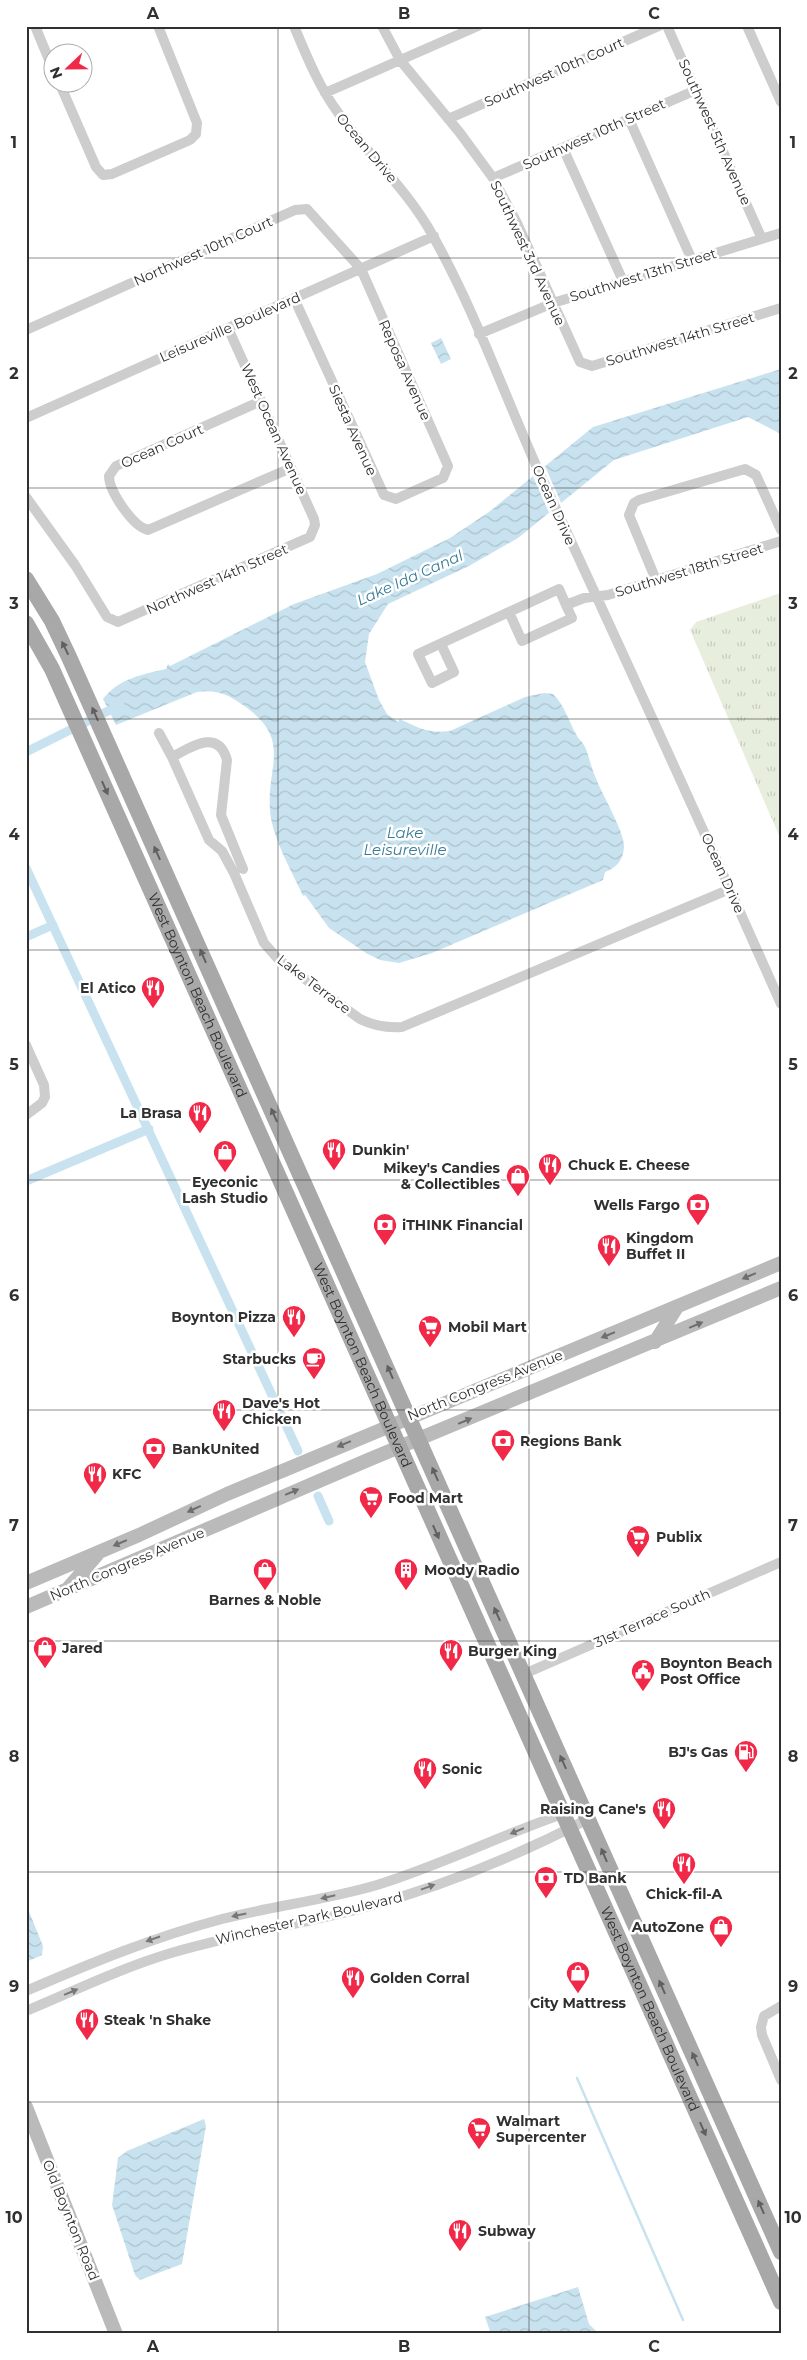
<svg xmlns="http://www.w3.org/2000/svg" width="807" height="2360" font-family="Montserrat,sans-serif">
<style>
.grass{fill:url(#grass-tufts)}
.water{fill:url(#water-waves)}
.pier{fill:#fff}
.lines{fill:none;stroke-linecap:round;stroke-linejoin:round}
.stream{stroke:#c8e3ef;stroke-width:2.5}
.canal{stroke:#c8e3ef;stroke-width:9}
.street{stroke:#cdcdcd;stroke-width:10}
.secondary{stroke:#bababa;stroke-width:14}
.primary{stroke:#a8a8a8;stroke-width:16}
.oneway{fill:#606060}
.oneway2{fill:#6e6e6e}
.oneway3{fill:#777}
.grid{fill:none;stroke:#303030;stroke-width:1;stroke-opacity:0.55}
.labels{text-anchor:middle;stroke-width:5;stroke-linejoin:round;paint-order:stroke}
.street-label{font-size:14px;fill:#303030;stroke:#fff}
.poi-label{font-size:14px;font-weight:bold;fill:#303030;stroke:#fff;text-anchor:start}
.water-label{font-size:15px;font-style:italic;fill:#387b98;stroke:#fff}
.neatline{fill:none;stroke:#303030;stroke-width:2}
.grid-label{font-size:16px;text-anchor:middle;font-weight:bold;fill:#303030}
</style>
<defs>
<pattern id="grass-tufts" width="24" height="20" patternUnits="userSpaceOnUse" patternTransform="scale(1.25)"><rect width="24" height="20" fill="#e8eedd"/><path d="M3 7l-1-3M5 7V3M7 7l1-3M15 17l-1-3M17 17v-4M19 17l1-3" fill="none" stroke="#c7ccbe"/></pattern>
<pattern id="water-waves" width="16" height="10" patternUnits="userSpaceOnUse" patternTransform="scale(1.25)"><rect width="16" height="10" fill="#c8e3ef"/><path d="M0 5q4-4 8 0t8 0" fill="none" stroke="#acc3cd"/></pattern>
</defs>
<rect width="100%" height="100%" fill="#fff"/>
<path class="grass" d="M781 593V840L690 630 696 622Z"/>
<path class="water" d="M441 338 451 359 441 364 431 343Z
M781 369V434L748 417 614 460 518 538 469 566 388 604 369 634 365 662 379 700 387 714 398 722 400 719C418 728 430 734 450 731L525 697 544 693 553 694C565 706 568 720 576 734 578 739 583 742 585 747 589 756 591 767 595 776 601 793 625 832 624 847 623 862 615 868 605 872L603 880 432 953 399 963 380 960 366 953 329 928 305 895 303 896C293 873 275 843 271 818 263 769 296 741 243 705 228 694 215 689 197 692L116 725 103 699C118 679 143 674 166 669L168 664 170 666 294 604 377 574 450 538 489 512 593 427Z
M26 1904 43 1946 42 1955 26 1962Z
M204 2119 206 2126 182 2264 140 2280 135 2275 112 2205 118 2158 127 2151Z
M578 2287 589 2324 599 2334H491L485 2317Z"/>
<path class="pier" d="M544 464 562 505 550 515 532 474Z"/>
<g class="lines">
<path class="stream" d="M577 2078 683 2320"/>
<path class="canal" d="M26 752 120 705
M26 868 298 1451
M26 937 53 925
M26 1181 149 1129
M318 1496 329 1521"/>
<path class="street" d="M35 26 52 67
M294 26C307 57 319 87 339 114 369 156 408 190 433 236 475 311 504 394 539 472 621 649 702 826 781 1004
M382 26 400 60 460 133 493 178 517 223 580 362 592 366 781 308
M667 26 762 239
M747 26 781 102
M59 82 96 167 103 175 112 174 190 140 196 134 197 123 158 26
M325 93 478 26
M448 119 659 26
M629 119 692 260
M563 148 623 281
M493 178 696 90
M26 330 295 210 307 209 361 269 448 466 443 478 396 499 384 495 294 298
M479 334 553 303 781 233
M261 401 116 466 109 476C109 491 133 527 148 530L291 468
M26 418 434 236
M26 497 75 565 107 617 118 622 310 537 315 525 314 519 228 328
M656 580 629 515 634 503 639 500 745 469 756 475 781 530
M509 612 522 641 572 618 566 605
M441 644 454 672 432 683 418 654 559 589 566 605 584 598 608 595 781 541
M159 733 172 757
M243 869 221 815 227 760C218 728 191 747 172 757L209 840 222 851 234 873 264 943 279 960 360 1019C374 1026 386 1028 402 1027L730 889
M26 1045 44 1085 45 1097 42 1103 26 1115
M524 1674 781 1562
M26 1991C91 1963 154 1937 222 1919 273 1906 326 1900 377 1885 448 1863 513 1829 583 1807
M781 2006 764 2016 761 2027 762 2035 781 2080
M26 2011C74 1991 121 1968 171 1953 234 1934 299 1925 363 1908 440 1887 517 1856 588 1819"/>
<path class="secondary" d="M655 1342 677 1307
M26 1583 139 1535 227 1494 781 1263
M69 1587 97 1555
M26 1607 368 1460 781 1288
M26 2107 116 2334"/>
<g class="primary">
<path d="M26 579 52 621 69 657 781 2252"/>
<path id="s1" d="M26 623 52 669 781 2302"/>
</g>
</g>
<defs><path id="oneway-solid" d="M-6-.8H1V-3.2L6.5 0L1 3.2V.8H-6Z" transform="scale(1.25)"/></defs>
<g class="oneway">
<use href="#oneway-solid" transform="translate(65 648) rotate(-116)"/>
<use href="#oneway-solid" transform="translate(95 714) rotate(-114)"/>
<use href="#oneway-solid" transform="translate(105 788) rotate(66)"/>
<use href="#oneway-solid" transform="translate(157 853) rotate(-114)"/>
<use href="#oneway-solid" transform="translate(203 956) rotate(-114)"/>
<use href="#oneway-solid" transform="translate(274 1115) rotate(-114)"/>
<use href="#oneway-solid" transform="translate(390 1372) rotate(-113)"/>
<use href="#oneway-solid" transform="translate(435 1474) rotate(-114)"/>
<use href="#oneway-solid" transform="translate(436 1532) rotate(66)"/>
<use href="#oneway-solid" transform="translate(497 1614) rotate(-114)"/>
<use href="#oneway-solid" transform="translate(563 1762) rotate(-114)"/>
<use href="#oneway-solid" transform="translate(604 1855) rotate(-113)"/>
<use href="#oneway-solid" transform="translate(662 1987) rotate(-114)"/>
<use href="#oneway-solid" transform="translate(695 2059) rotate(-114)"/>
<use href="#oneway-solid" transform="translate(703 2129) rotate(66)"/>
<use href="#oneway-solid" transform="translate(761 2207) rotate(-114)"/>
</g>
<g class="oneway2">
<use href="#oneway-solid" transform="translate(749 1276) rotate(157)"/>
<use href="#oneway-solid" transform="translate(696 1325) rotate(-23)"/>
<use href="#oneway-solid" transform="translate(608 1335) rotate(158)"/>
<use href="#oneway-solid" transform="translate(465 1421) rotate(-23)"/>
<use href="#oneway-solid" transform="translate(344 1444) rotate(157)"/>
<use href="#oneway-solid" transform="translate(292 1492) rotate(-23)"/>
<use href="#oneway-solid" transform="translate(194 1509) rotate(155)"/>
<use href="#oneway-solid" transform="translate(120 1543) rotate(157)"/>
</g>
<g class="oneway3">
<use href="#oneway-solid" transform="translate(517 1831) rotate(157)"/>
<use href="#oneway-solid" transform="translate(428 1887) rotate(-20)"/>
<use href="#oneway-solid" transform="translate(328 1897) rotate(167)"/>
<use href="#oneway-solid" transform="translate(239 1915) rotate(168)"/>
<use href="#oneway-solid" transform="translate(153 1939) rotate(161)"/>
<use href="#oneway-solid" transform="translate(71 1992) rotate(-23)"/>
</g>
<path class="grid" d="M278 26V2334M529 26V2334M26 258H781M26 488H781M26 719H781M26 950H781M26 1180H781M26 1410H781M26 1641H781M26 1872H781M26 2102H781"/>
<defs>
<g id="restaurant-pin" transform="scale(1.25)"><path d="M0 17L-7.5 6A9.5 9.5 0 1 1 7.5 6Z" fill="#f12848" stroke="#fff"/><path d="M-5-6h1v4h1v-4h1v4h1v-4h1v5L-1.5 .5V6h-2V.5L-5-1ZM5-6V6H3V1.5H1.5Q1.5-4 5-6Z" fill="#fff"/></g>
<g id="shop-pin" transform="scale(1.25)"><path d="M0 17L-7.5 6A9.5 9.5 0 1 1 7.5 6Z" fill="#f12848" stroke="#fff"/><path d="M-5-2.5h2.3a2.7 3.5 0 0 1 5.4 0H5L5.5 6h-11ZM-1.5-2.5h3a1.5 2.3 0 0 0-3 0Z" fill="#fff"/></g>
<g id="bank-pin" transform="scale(1.25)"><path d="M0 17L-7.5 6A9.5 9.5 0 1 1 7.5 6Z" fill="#f12848" stroke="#fff"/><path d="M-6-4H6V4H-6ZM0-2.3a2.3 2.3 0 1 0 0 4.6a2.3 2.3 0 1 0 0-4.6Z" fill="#fff"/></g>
<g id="supermarket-pin" transform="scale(1.25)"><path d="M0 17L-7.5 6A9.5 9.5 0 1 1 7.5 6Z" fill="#f12848" stroke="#fff"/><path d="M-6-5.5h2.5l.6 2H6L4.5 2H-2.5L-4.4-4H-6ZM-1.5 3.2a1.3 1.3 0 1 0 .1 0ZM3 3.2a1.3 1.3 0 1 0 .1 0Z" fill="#fff"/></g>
<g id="cafe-pin" transform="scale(1.25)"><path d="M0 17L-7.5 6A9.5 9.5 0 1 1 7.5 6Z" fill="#f12848" stroke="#fff"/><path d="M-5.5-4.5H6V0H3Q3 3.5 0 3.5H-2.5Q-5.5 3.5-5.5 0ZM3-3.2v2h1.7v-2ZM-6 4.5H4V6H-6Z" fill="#fff"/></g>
<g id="building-pin" transform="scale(1.25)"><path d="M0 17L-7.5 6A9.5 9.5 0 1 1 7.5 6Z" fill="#f12848" stroke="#fff"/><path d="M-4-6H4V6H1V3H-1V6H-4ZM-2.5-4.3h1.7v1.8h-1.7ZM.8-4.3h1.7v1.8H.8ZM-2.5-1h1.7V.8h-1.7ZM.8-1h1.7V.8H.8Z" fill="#fff"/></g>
<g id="civic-pin" transform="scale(1.25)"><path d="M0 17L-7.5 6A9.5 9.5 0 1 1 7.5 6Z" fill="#f12848" stroke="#fff"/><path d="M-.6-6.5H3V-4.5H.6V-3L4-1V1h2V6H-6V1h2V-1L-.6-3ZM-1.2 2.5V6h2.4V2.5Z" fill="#fff"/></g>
<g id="fuel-pin" transform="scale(1.25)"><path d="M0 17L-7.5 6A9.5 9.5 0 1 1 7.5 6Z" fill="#f12848" stroke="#fff"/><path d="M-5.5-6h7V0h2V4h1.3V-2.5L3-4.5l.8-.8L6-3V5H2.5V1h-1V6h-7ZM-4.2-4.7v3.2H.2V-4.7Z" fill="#fff"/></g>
</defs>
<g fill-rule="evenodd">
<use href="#restaurant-pin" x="153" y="988"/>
<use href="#restaurant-pin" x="200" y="1113"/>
<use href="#restaurant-pin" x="334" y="1150"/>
<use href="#shop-pin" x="225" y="1152"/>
<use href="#restaurant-pin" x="550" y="1165"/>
<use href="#shop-pin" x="518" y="1176"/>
<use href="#bank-pin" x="698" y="1205"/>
<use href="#bank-pin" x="385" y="1225"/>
<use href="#restaurant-pin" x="609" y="1246"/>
<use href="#restaurant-pin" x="294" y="1317"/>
<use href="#supermarket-pin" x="430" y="1327"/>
<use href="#cafe-pin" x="314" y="1359"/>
<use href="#restaurant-pin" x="224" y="1411"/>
<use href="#bank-pin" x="503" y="1441"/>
<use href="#bank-pin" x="154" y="1449"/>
<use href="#restaurant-pin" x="95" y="1474"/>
<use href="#supermarket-pin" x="371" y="1498"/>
<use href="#supermarket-pin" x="638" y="1537"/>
<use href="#shop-pin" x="265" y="1570"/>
<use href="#building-pin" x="406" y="1570"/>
<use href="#shop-pin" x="45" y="1648"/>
<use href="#restaurant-pin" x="451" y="1651"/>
<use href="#civic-pin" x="643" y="1671"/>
<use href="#fuel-pin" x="746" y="1752"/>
<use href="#restaurant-pin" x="425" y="1769"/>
<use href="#restaurant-pin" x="664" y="1809"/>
<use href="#restaurant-pin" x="684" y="1864"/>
<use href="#bank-pin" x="546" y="1878"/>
<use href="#shop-pin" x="721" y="1927"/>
<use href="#shop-pin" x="578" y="1973"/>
<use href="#restaurant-pin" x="353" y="1978"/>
<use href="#restaurant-pin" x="87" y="2020"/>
<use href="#supermarket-pin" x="479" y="2129"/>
<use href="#restaurant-pin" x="460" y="2231"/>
</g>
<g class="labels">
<g class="street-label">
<text transform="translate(554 72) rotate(-24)" y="5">Southwest 10th Court</text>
<text transform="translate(715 132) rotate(66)" y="5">Southwest 5th Avenue</text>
<text transform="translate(594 134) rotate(-24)" y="5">Southwest 10th Street</text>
<text transform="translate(367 148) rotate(50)" y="5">Ocean Drive</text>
<text transform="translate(203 251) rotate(-24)" y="5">Northwest 10th Court</text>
<text transform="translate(528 253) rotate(65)" y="5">Southwest 3rd Avenue</text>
<text transform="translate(643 275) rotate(-17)" y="5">Southwest 13th Street</text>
<text transform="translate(230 327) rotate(-24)" y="5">Leisureville Boulevard</text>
<text transform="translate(680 339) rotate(-17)" y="5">Southwest 14th Street</text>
<text transform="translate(405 370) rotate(66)" y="5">Reposa Avenue</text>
<text transform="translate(274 429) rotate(66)" y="5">West Ocean Avenue</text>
<text transform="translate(353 430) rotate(66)" y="5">Siesta Avenue</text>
<text transform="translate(162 446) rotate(-24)" y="5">Ocean Court</text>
<text transform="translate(554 505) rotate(66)" y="5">Ocean Drive</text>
<text transform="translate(689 570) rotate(-17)" y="5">Southwest 18th Street</text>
<text transform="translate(217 579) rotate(-24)" y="5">Northwest 14th Street</text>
<text transform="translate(723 873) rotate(66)" y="5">Ocean Drive</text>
<text transform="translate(314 984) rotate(37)" y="5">Lake Terrace</text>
<text dy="5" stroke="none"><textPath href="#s1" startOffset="410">West Boynton Beach Boulevard</textPath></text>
<text dy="5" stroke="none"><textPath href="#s1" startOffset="815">West Boynton Beach Boulevard</textPath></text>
<text transform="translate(485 1385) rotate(-22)" y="5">North Congress Avenue</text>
<text transform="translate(127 1564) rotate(-23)" y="5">North Congress Avenue</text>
<text transform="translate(652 1618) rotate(-24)" y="5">31st Terrace South</text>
<text transform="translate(309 1918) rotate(-13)" y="5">Winchester Park Boulevard</text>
<text dy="5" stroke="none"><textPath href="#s1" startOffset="1520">West Boynton Beach Boulevard</textPath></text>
<text transform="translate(71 2220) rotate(68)" y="5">Old Boynton Road</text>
</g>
<g class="poi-label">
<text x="136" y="993" text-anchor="end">El Atico</text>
<text x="182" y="1118" text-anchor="end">La Brasa</text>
<text x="352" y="1155">Dunkin'</text>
<text x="568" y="1170">Chuck E. Cheese</text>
<text x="500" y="1173" text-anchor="end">Mikey's Candies<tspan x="500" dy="16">&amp; Collectibles</tspan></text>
<text x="225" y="1187" text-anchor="middle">Eyeconic<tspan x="225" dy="16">Lash Studio</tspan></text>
<text x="680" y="1210" text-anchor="end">Wells Fargo</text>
<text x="402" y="1230">iTHINK Financial</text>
<text x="626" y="1243">Kingdom<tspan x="626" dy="16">Buffet II</tspan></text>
<text x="276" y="1322" text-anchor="end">Boynton Pizza</text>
<text x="448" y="1332">Mobil Mart</text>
<text x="296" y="1364" text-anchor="end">Starbucks</text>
<text x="242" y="1408">Dave's Hot<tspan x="242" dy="16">Chicken</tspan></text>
<text x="520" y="1446">Regions Bank</text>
<text x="172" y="1454">BankUnited</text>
<text x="112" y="1479">KFC</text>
<text x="388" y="1503">Food Mart</text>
<text x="656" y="1542">Publix</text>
<text x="424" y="1575">Moody Radio</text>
<text x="265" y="1605" text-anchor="middle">Barnes &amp; Noble</text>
<text x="62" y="1653">Jared</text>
<text x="468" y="1656">Burger King</text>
<text x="660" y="1668">Boynton Beach<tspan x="660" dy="16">Post Office</tspan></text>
<text x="728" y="1757" text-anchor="end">BJ's Gas</text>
<text x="442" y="1774">Sonic</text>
<text x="646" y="1814" text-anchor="end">Raising Cane's</text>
<text x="564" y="1883">TD Bank</text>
<text x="684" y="1899" text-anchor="middle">Chick-fil-A</text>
<text x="704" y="1932" text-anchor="end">AutoZone</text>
<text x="370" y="1983">Golden Corral</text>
<text x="578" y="2008" text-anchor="middle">City Mattress</text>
<text x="104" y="2025">Steak 'n Shake</text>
<text x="496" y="2126">Walmart<tspan x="496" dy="16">Supercenter</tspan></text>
<text x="478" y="2236">Subway</text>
</g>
<g class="water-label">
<text transform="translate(410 578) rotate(-24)" y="5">Lake Ida Canal</text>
<text x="405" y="838">Lake<tspan x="405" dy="17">Leisureville</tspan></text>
</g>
</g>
<rect width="807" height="2360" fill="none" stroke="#ffffff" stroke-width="55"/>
<g transform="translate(68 68) rotate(248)"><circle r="24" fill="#ffffff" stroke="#acacac"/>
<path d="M0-4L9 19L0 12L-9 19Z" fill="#f12848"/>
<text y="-8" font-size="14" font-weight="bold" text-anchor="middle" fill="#303030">N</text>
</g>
<rect x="28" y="28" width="752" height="2304" class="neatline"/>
<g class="grid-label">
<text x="153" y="19">A</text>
<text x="404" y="19">B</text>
<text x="654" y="19">C</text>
<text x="14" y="148">1</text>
<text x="793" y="148">1</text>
<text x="14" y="379">2</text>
<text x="793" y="379">2</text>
<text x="14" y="609">3</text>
<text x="793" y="609">3</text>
<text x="14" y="840">4</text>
<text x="793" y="840">4</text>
<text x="14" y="1070">5</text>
<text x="793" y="1070">5</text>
<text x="14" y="1301">6</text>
<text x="793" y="1301">6</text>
<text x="14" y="1531">7</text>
<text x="793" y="1531">7</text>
<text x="14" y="1762">8</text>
<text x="793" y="1762">8</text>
<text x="14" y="1992">9</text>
<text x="793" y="1992">9</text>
<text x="14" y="2223">10</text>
<text x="793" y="2223">10</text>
<text x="153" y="2352">A</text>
<text x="404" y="2352">B</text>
<text x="654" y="2352">C</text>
</g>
</svg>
